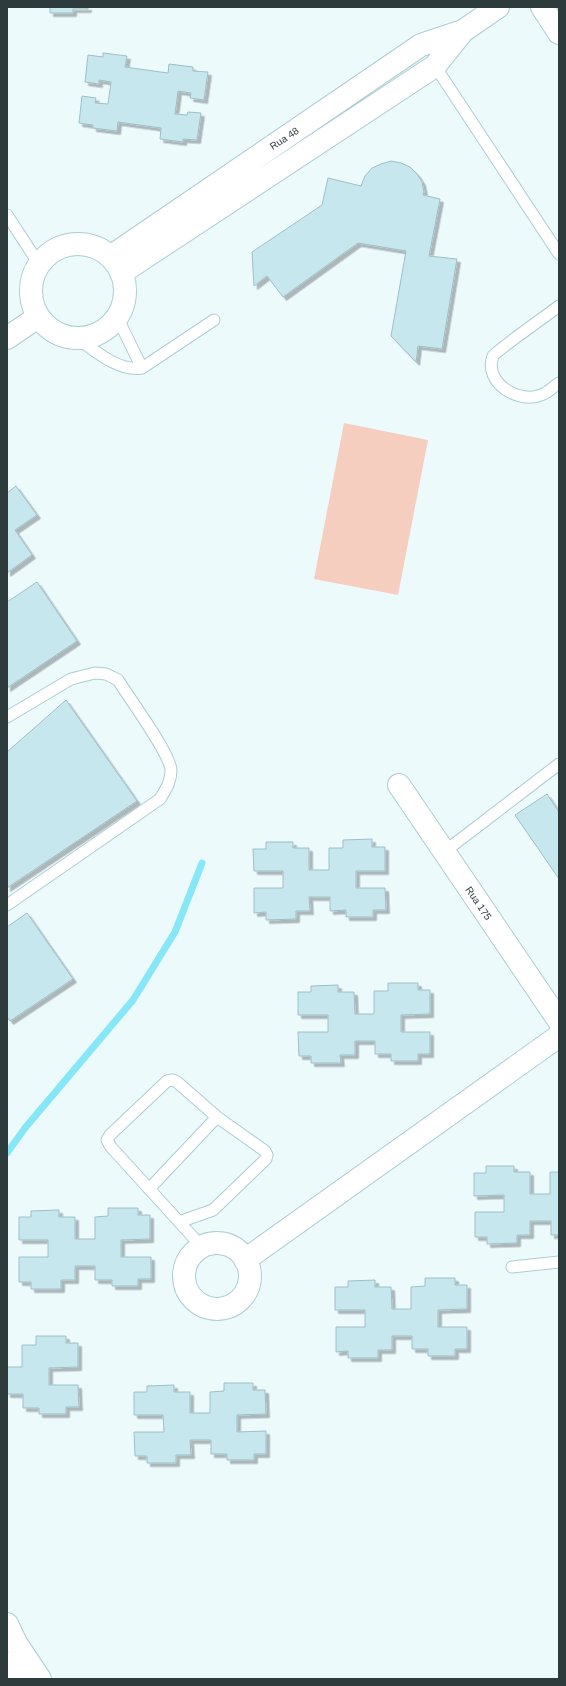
<svg xmlns="http://www.w3.org/2000/svg" width="566" height="1686" font-family="Helvetica,sans-serif">
<style>
.green{fill:#f6cec0}
.lines{fill:none;stroke-linecap:round;stroke-linejoin:round}
.stream{stroke:#86e7f8;stroke-width:7}
.building{fill:#c5e7ed;stroke:#9ebfc6;filter:url(#shadow)}
.service-casing{stroke:#accdd3;stroke-width:13}
.minor-casing{stroke:#accdd3;stroke-width:24}
.tertiary-casing{stroke:#accdd3;stroke-width:24}
.service{stroke:#fff;stroke-width:11}
.minor{stroke:#fff;stroke-width:22}
.tertiary{stroke:#fff;stroke-width:22}
.labels{text-anchor:middle;stroke-width:3;stroke-linejoin:round;paint-order:stroke}
.street-label{font-size:10px;fill:#2d3b3d;stroke:#fff}
</style>
<defs>
<filter id="shadow"><feDropShadow dx="3.5" dy="3.5" stdDeviation="0" flood-color="#0004"/></filter>
</defs>
<rect width="100%" height="100%" fill="#ecfafc"/>
<path class="green" d="M344 423 428 440 398 595 314 579Z"/>
<g class="lines">
<path class="stream" d="M7 1153 25 1128 133 1000 175 932 202 863"/>
</g>
<path class="building" d="M50 7H88V9H73V13H50Z
M103 53 127 56 125 67 168 73 169 64 193 67V71L208 72 204 100 190 98 191 93 178 91 175 114 187 115 188 112 201 113 197 140 183 139V142L160 139 161 128 118 122 117 131 93 128V125L79 123 82 96 96 98 95 103 108 104 111 82 99 80V84L85 82 88 55 103 57Z
M391 161 401 163 410 167 417 174 422 182 424 192 423 195 440 199 429 256 457 259 442 349 418 346 416 362 391 336 406 251 358 243 283 297 267 276 254 286 252 252 322 205 328 178 361 186 365 176 372 168 381 164Z
M16 486 37 515 15 530 32 555 7 573V493Z
M37 582 77 641 7 688V602Z
M66 700 137 801 7 888V752Z
M547 794 559 812V879L515 815Z
M372 839V847H385V871H356V888H385L386 910H373V917H346V910L330 911V897H309L310 911H296V919L266 920V912L254 913V888H283V871H254L253 849H266V842H293V848H309V870H329V848H343V840Z
M27 913 73 979 10 1021 7 1017V927Z
M388 983H418V990H430V1014L401 1015V1032H430V1054H418V1061H391V1054H375V1041H355V1055H340L341 1063H311V1056H299L298 1032H328V1015H298V992H311V986L338 985V992H354L355 1014H374V991H388Z
M486 1166H514V1172H530V1194H550V1172H559V1235H551V1221H530V1235H517V1243L487 1244V1237H475V1212H504V1195L474 1196V1173H486Z
M108 1208H138V1215H150V1239L121 1240V1257H151V1279H138V1286H112V1280H95V1266H75V1280H61V1289H31V1282H19V1257H48V1240H19V1217H31V1211L59 1210V1217H75V1239H95V1217L108 1216Z
M425 1278H455V1285H467V1309L438 1310V1327H467V1349H455V1356H428V1349H412V1336H392V1350H378V1358H348V1351L336 1352V1327H365V1310H335V1287H348V1281L375 1280V1287H391L392 1309H411V1287L425 1286Z
M36 1336H66V1343H78V1367L49 1368V1385H78L79 1407H66V1414H39V1408H23V1394H7V1367H22V1345H36Z
M224 1383H253V1390H265L266 1414 237 1415V1432L266 1431V1454H254V1460H227V1454H211V1440H190L191 1455H176V1463H147V1456H135L134 1432H164L163 1415H134V1392H147V1386L174 1385V1392H190V1413H210V1392L224 1391Z"/>
<g class="lines">
<g class="service-casing">
<path id="service" d="M435 66 559 254
M7 215 39 264
M559 306C550 313 496 351 493 356 483 383 519 404 541 395 548 393 554 386 559 383
M117 317 142 368
M77 338C95 351 119 372 142 368L214 320
M7 717 71 679 95 673 106 674 118 680C129 698 170 753 171 770 171 782 166 789 160 799L7 905
M444 852 559 764
M149 1189 217 1117
M179 1222 213 1210 266 1159 267 1155 265 1151 217 1117 177 1082 173 1080 167 1081 110 1135 107 1140 111 1147 202 1247
M512 1267 559 1262"/>
</g>
<g class="minor-casing">
<path id="minor" d="M542 7 559 33
M31 291a47 47 0 1 1 94 0a47 47 0 1 1-94 0Z
M110 257 421 45 463 31
M121 273 435 66 463 31 498 7
M7 338 38 317
M399 785 559 1021
M184 1276a33 33 0 1 1 66 0a33 33 0 1 1-66 0Z
M245 1260 559 1036"/>
</g>
<g class="tertiary-casing">
<path id="tertiary" d="M7 1624 16 1643 40 1679
M7 1663 18 1679"/>
</g>
<use href="#service" class="service"/>
<use href="#minor" class="minor"/>
<use href="#tertiary" class="tertiary"/>
</g>
<g class="labels">
<g class="street-label">
<text transform="translate(284 138) rotate(-34)" y="4">Rua 48</text>
<text transform="translate(479 903) rotate(56)" y="4">Rua 175</text>
</g>
</g>
<rect width="566" height="1686" fill="none" stroke="#2d3b3d" stroke-width="16"/>
</svg>
